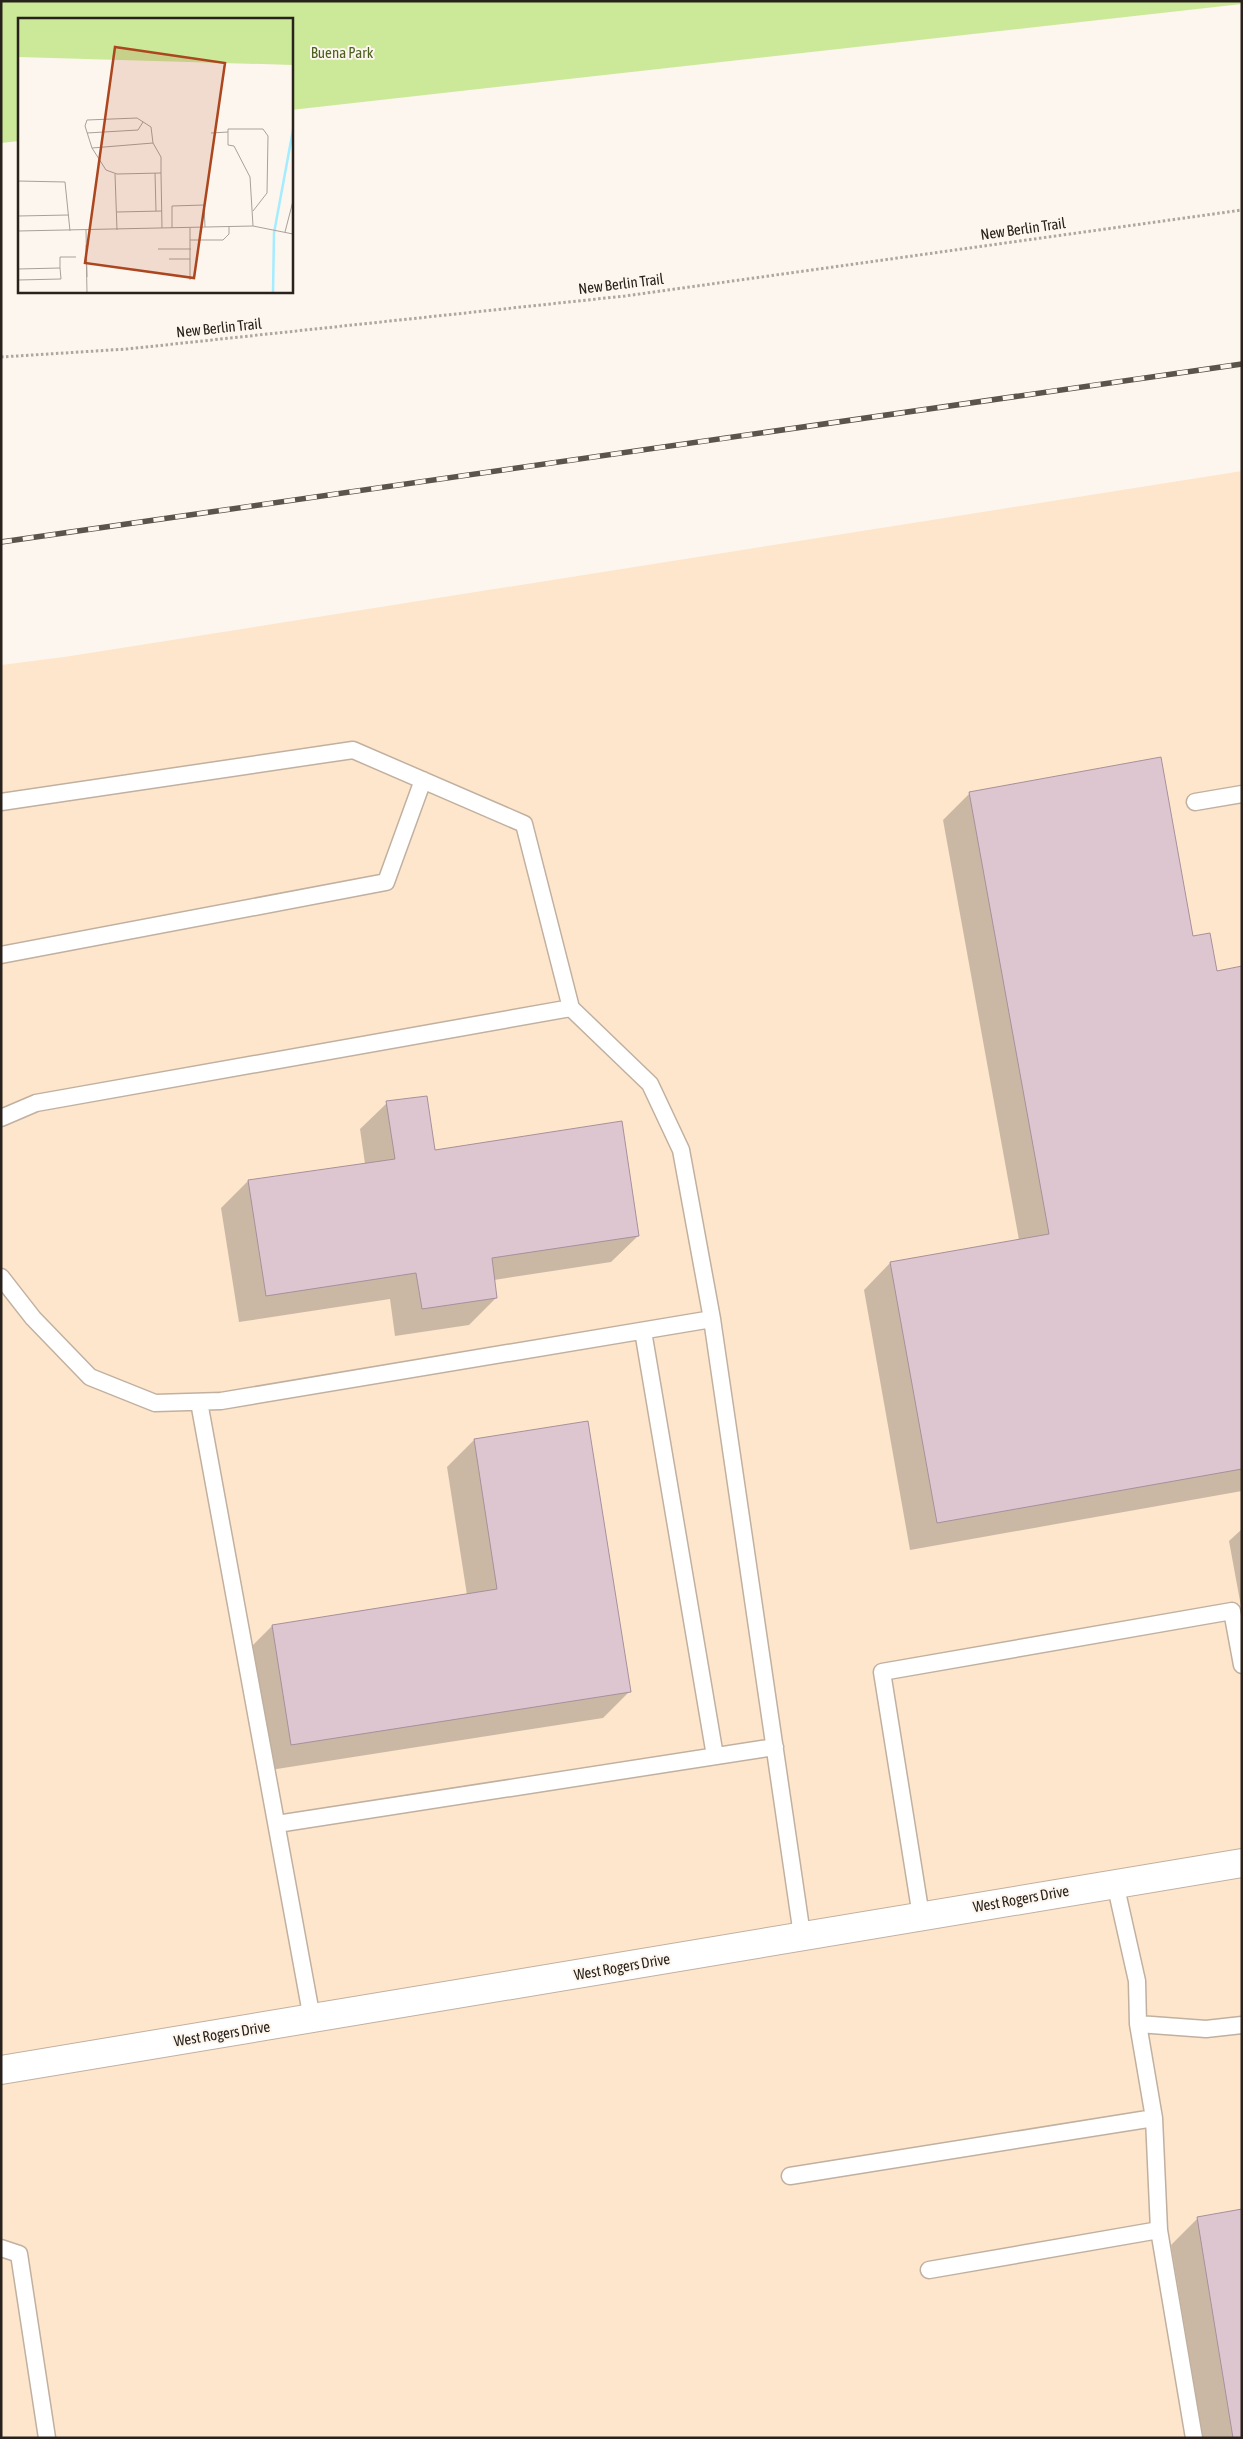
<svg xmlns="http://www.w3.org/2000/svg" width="1243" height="2439" font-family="'Asap Condensed',sans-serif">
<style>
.built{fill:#fee6cd}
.green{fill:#cce99a}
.shadow{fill:#0003}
.building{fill:#dec6d1;stroke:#a7909b}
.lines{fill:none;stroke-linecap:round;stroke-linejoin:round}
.service-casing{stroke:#c1b09f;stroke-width:19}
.minor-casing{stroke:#c1b09f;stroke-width:30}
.path{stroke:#aea7a0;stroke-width:3;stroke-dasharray:2.5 2.5;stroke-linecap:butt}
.service{stroke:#fff;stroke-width:16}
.minor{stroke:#fff;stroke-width:28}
.rail-casing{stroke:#5b544d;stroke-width:5.5}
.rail{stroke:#fdf6ee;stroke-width:4;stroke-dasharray:11;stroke-linecap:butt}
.labels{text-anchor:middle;stroke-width:4;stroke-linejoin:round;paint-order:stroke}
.park-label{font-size:15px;fill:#4b601f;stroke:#fdf6ee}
.street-label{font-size:15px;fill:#29221c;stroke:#fdf6ee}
.inset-river{fill:none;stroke:#a4ecff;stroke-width:2.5}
.inset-road{fill:none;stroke:#a8a19a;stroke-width:1}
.view{fill:#ac461f;fill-opacity:0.15;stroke:#ac461f;stroke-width:2.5}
.inset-edge{fill:none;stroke:#29221c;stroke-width:2.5}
</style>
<rect width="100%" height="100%" fill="#fdf6ee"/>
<path class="built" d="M1242 471V2438H1V665L64 657Z"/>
<path class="green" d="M1 1H1242V4L291 110V19H19V141L1 143Z"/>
<path class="shadow" d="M970 793 1192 938 1216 972 1242 968V1491L910 1550 864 1290 890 1263 1019 1240 943 820Z
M387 1103 434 1151 638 1236 611 1262 494 1280 496 1298 469 1325 395 1336 390 1299 239 1322 221 1208 248 1181 365 1164 360 1129Z
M587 1422 630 1691 603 1718 264 1771 245 1653 272 1626 467 1595 447 1467 474 1440Z
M1242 1529V1612L1229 1541Z
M1198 2218 1242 2438H1203L1171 2245Z"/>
<path class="building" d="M1161 757 1193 936 1210 933 1217 971 1242 966V1469L937 1523 890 1262 1049 1234 969 792Z
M427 1096 435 1150 622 1121 639 1236 492 1258 497 1298 422 1309 416 1273 266 1296 248 1180 395 1159 386 1101Z
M588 1421 631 1692 291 1745 272 1625 497 1589 474 1439Z
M1242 2209V2438H1233L1197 2217Z"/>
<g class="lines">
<g class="service-casing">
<path id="service" d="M1 802 353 750 524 824 571 1008 650 1084 681 1150 712 1319 802 1935
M1195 802 1242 794
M1 955 386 882 423 780
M1 1118 36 1103 571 1008
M1 1277 33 1318 90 1377 155 1403 221 1401 712 1319
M643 1331 715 1756
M199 1402 312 2019
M277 1824 775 1747
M1115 1883 1137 1981 1138 2024 1154 2118 1159 2230 1194 2438
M921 1916 882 1672 1232 1611 1242 1665
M1138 2024 1206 2029 1242 2025
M790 2176 1154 2118
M1 2248 19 2254 47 2438
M929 2270 1159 2230"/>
</g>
<g class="minor-casing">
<path id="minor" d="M1 2070 1242 1863"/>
</g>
<path class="path" d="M1 357 127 349 625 296 1242 210"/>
<use href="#service" class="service"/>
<use href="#minor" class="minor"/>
<g class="rail-casing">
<path id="rail" d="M1 542 1242 364"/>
</g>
<use href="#rail" class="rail"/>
</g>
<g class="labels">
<g class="park-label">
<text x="342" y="58">Buena Park</text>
</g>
<g class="street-label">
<text transform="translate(1023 229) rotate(-8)" y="5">New Berlin Trail</text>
<text transform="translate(621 284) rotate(-7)" y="5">New Berlin Trail</text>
<text transform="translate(219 328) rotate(-6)" y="5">New Berlin Trail</text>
<text transform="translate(1021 1899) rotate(-10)" y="5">West Rogers Drive</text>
<text transform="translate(622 1967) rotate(-10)" y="5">West Rogers Drive</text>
<text transform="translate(222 2034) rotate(-9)" y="5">West Rogers Drive</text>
</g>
</g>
<g transform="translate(18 18)">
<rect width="275" height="275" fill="#fdf6ee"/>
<path d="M0 0H275V47L0 39Z" fill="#cce99a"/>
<path class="inset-river" d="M255 275 256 215 275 112"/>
<path class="inset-road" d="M69 115 120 112 125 104M193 115 210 114M74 130 135 125M137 155 138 193M143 155 99 156 88 152 74 130 67 108 69 102 119 100 133 109 135 125 143 139V155L144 210M97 156 99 212M0 163 47 164 52 213M235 193 249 175 250 118 245 111H210V127L216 128 232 159 235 208M99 194 144 193M0 198 51 197M154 210V188L186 187 187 209M172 210V262M68 212 69 259M0 213 235 208 275 216M267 214 275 183M172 222H205L211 216V209M68 227 69 275M140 231H173M151 241H172M42 250V239H58M0 251 42 250 43 261 0 262"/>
<path class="view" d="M97 29 207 45 176 260 67 245Z"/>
<rect width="275" height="275" class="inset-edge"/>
</g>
<rect width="1243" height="2439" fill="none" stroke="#29221c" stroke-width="5"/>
</svg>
